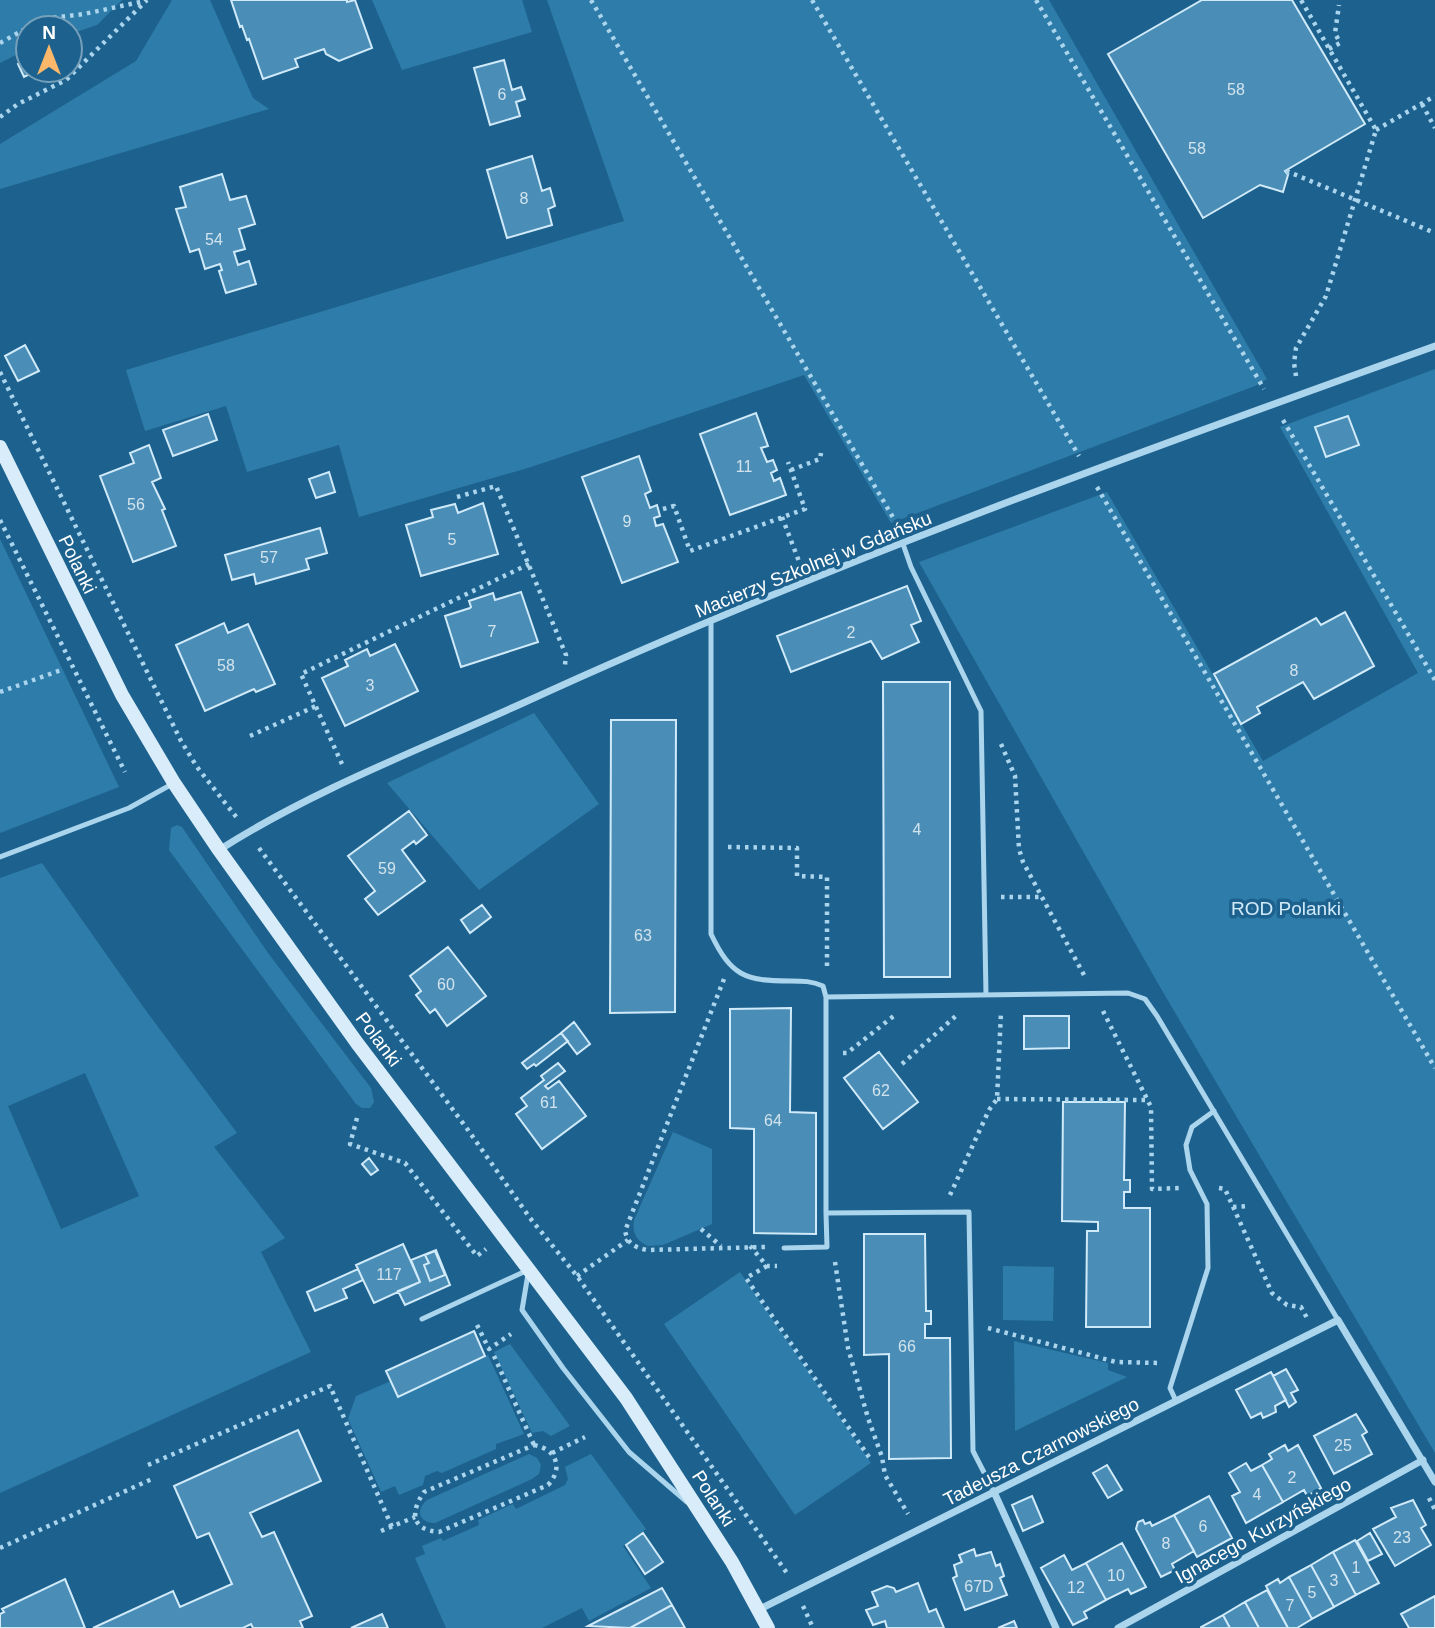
<svg xmlns="http://www.w3.org/2000/svg" width="1435" height="1628" font-family="Arial,sans-serif">
<style>
.green{fill:#2e7ca9;fill-rule:evenodd}
.building{fill:#4a8eb7;stroke:#d1eaf9;stroke-width:2}
.lines{fill:none;stroke-linecap:round;stroke-linejoin:round}
.path{stroke:#abd4ed;stroke-width:4.5;stroke-dasharray:3.5 5;stroke-linecap:butt}
.lane{stroke:#abd4ed;stroke-width:5}
.street{stroke:#abd4ed;stroke-width:7}
.secondary{stroke:#d8ecf9;stroke-width:14}
.labels{text-anchor:middle;stroke-width:7;stroke-linejoin:round;paint-order:stroke}
.number-label{font-size:16px;fill:#d2e3ed}
.street-label{font-size:19px;fill:#fff;stroke:#1d628e}
.park-label{font-size:19px;fill:#d1eaf9;stroke:#1d628e}
</style>
<rect width="100%" height="100%" fill="#1d628e"/>
<path class="green" d="M0 0H122L97 25 70 34V28H28V49L0 63Z
M172 0H210L253 98 269 109 0 189V144L136 61Z
M372 0H522L532 32 402 70Z
M547 0H1049L1267 379 1255 386 891 523 804 375 531 467 359 517 339 445 247 472 226 406 145 431 126 370 624 221Z
M1435 369V1453L1160 987 919 562 1107 492 1263 761 1418 673 1280 427Z
M0 539 119 787 0 833Z
M534 713 599 804 479 890 387 783Z
M177 825 182 827 268 953 371 1088 374 1102 370 1108H362L356 1104 169 850 171 828Z
M42 863 144 1008 237 1133 214 1147 285 1238 261 1252 311 1352 0 1493V878ZM85 1073 139 1196 61 1229 8 1106Z
M673 1132 712 1149V1224L663 1245 648 1246C636 1240 632 1233 634 1220Z
M1003 1266 1054 1267 1053 1321 1003 1320Z
M740 1272 871 1463 795 1515 664 1324Z
M1014 1341 1108 1363V1370L1127 1377 1015 1431Z
M510 1344 570 1426 551 1436 543 1431 532 1433 494 1352Z
M488 1355 524 1434 496 1444V1449L442 1473 437 1471 425 1476 423 1485 399 1495 395 1486 381 1492 348 1419 356 1396 391 1381 398 1397Z
M529 1454 537 1458 541 1465 539 1474 532 1479 435 1523C419 1523 415 1510 427 1500Z
M591 1454 646 1529 623 1546 651 1588 589 1621 582 1608 542 1628H446L415 1558 425 1554 422 1546 441 1538 443 1541 479 1525 478 1520 513 1504 516 1509 565 1485 568 1479 565 1467Z"/>
<path class="building" d="M231 0H347V2L355 0 372 48 339 61 326 54 324 49 295 59 298 67 263 79 249 39 247 40 242 26 240 27Z
M1202 0H1292L1365 124 1285 171 1288 175 1283 192 1260 185 1203 218 1108 54Z
M28 60V70H38L24 77 18 64Z
M504 60 512 90 521 87 525 99 516 102 520 116 490 125 474 68Z
M532 156 542 191 550 188 555 206 548 209 552 225 507 238 487 170Z
M222 174 230 200 246 196 255 224 239 229 245 249 234 252 238 265 249 261 256 284 226 293 219 271 222 270 220 264 205 269 199 249 190 252 176 209 186 207 180 187Z
M25 345 39 371 18 381 5 356Z
M756 413 768 446 761 448 767 462 773 460 777 470 771 473 774 481 780 478 786 495 730 515 700 434Z
M208 414 217 440 173 456 163 430Z
M1348 416 1359 445 1326 457 1315 427Z
M149 445 161 478 152 482 165 509 162 510 176 546 133 562 100 476 134 463 130 453Z
M639 456 651 491 645 494 650 508 657 505 660 516 654 518 656 526 663 524 678 562 622 583 582 477Z
M329 472 335 492 316 498 309 479Z
M483 503 498 554 421 576 406 525 433 517 431 510 455 504 458 513Z
M320 528 327 553 306 559 309 569 256 584 254 574 232 580 225 555Z
M907 586 921 621 911 625 919 642 882 659 871 641 791 672 777 636Z
M521 592 538 642 461 667 445 616 470 608 471 607 469 601 493 593 495 600Z
M1345 612 1374 666 1314 699 1303 682 1257 707 1260 713 1241 724 1214 674 1316 618 1321 625Z
M224 623 228 633 248 624 275 684 256 692 254 689 205 711 176 645Z
M395 644 418 691 345 726 322 678 348 666 345 660 367 649 370 656Z
M883 682H950V977H884Z
M611 720H676L675 1012 610 1013Z
M409 811 427 835 416 844 414 841 402 850 425 881 378 915 365 899 375 891 348 856Z
M482 905 491 917 470 933 461 920Z
M448 947 486 996 447 1026 435 1009 430 1013 416 995 421 991 410 976Z
M791 1008 790 1112 816 1113V1234L754 1233V1129L730 1128V1009Z
M1024 1016H1069V1048L1024 1049Z
M574 1022 590 1044 577 1054 561 1033Z
M561 1033 568 1041 536 1066 534 1064 527 1069 522 1063Z
M879 1052 918 1102 883 1129 844 1078Z
M558 1063 565 1071 545 1086 548 1089 559 1081 586 1116 542 1149 516 1114 527 1106 521 1098 544 1080 541 1076Z
M1063 1102H1125L1124 1180H1130V1192H1124V1208H1150V1327H1086L1087 1231H1098V1222L1062 1221Z
M369 1158 378 1170 371 1175 362 1164Z
M864 1234H925L926 1311H931V1324H925V1338H950L951 1458 889 1459V1354L864 1355Z
M403 1244 420 1282 374 1303 356 1265Z
M436 1250 450 1285 405 1305 398 1291 420 1282 411 1260Z
M435 1251 445 1275 430 1281 424 1265 429 1263 425 1255Z
M358 1269 363 1280 343 1289 347 1298 315 1311 307 1292Z
M474 1331 485 1356 398 1397 386 1371Z
M1286 1369 1298 1390 1291 1393 1296 1402 1289 1407 1273 1376Z
M1271 1372 1286 1400 1275 1406 1276 1412 1263 1418 1261 1413 1251 1418 1236 1390Z
M1356 1414 1367 1432 1362 1435 1372 1454 1334 1474 1314 1436Z
M298 1430 321 1481 250 1513 262 1537 274 1532 312 1616 300 1621 303 1628H253L251 1624 243 1628H93L173 1591 180 1607 232 1584 209 1533 197 1538 174 1486Z
M1285 1445 1288 1451 1298 1445 1321 1488 1307 1496 1304 1490 1283 1502 1262 1465 1272 1459 1269 1454Z
M1246 1463 1251 1471 1262 1465 1283 1502 1246 1523 1232 1496 1240 1492 1229 1473Z
M1107 1465 1122 1490 1108 1498 1093 1473Z
M1032 1496 1043 1522 1023 1531 1012 1505Z
M1209 1496 1232 1538 1197 1557 1174 1515Z
M1413 1500 1426 1525 1421 1528 1431 1545 1395 1566 1373 1529 1396 1517 1391 1508Z
M1174 1515 1194 1551 1172 1564 1175 1570 1161 1577 1136 1529 1138 1522 1143 1520 1145 1524 1150 1522 1152 1526Z
M643 1533 663 1562 645 1574 626 1545Z
M1370 1533 1382 1554 1368 1561 1357 1541Z
M1355 1540 1379 1583 1356 1595 1333 1552Z
M1122 1543 1146 1587 1131 1594 1128 1589 1106 1600 1086 1563Z
M974 1549 976 1556 991 1552 996 1566 1000 1564 1004 1576 1000 1578 1007 1595 965 1610 953 1578 957 1576 954 1565 962 1562 959 1555Z
M1333 1552 1356 1595 1334 1607 1311 1565Z
M1064 1555 1072 1570 1086 1563 1106 1600 1084 1612 1087 1618 1073 1625 1041 1568Z
M1311 1565 1334 1607 1312 1619 1289 1577Z
M1289 1577 1312 1619 1297 1628H1288L1266 1586 1278 1579 1280 1583Z
M65 1579 85 1628H0V1614L4 1612 2 1609Z
M918 1583 929 1612 936 1609 944 1628H887L885 1621 873 1625 866 1610 878 1606 872 1592 887 1586 894 1588 896 1592Z
M662 1588 672 1605 630 1628 588 1626Z
M1267 1590 1288 1628H1259L1245 1602Z
M1435 1596V1628H1409L1401 1614Z
M1245 1602 1259 1628H1230L1223 1615Z
M672 1605 685 1628H630Z
M382 1614 388 1628H351Z
M1223 1615 1230 1628H1201V1627Z
M1014 1621 1017 1628H998Z"/>
<g class="lines">
<path class="path" d="M591 0 898 526
M812 0 1079 456
M1036 0 1264 389
M0 43 43 19 84 14 145 1
M1329 49 1340 43 1335 33 1339 5
M1422 104 1435 128
M0 117 18 104 66 80 147 0
M1376 130 1435 96
M1286 173 1289 172 1435 233
M0 372 181 741 197 767 237 818
M1296 376 1294 363 1296 348 1326 296 1376 130 1301 0
M1283 420 1435 680
M791 470 820 459 821 453
M1097 487 1435 1068
M457 497 496 486 566 655 565 665
M663 509 674 506 690 551 805 509 788 462
M782 517 800 564
M0 520 125 772
M0 692 64 669
M250 736 316 706
M1001 744 1015 776 1019 849 1023 862 1084 975
M342 764 301 674 529 564
M728 847 797 848V876L827 877V968
M259 848 468 1130 530 1218 577 1276 789 1576
M1001 897H1042
M724 979 625 1231C628 1244 634 1247 647 1250L766 1247
M1103 1011 1151 1107 1152 1189 1179 1188
M843 1053H847L895 1015
M902 1064 958 1014
M997 1099 1146 1100
M357 1118 350 1144 405 1163 477 1256 486 1249
M1219 1188 1225 1189 1272 1293 1287 1305 1301 1307 1307 1318
M950 1195 989 1110 997 1099 1001 1012
M1233 1207 1249 1206
M701 1229 721 1246
M750 1246 767 1266H777
M835 1262 848 1348 868 1418 882 1457 885 1475 908 1514
M767 1266 746 1278 871 1460
M577 1276 628 1240
M477 1325 489 1349 511 1334
M988 1328 1116 1362 1161 1363
M494 1356 534 1445
M534 1445C556 1449 564 1468 548 1485L439 1532C411 1530 410 1512 424 1492Z
M552 1453 585 1437
M148 1465 330 1386 392 1527
M1429 1498 1435 1510
M381 1531 415 1517
M0 1548 152 1479
M803 1606 813 1628"/>
<path class="lane" d="M903 544 911 567 981 711 986 995
M711 621V934C731 976 745 981 790 981 803 981 812 981 823 986L826 997V1213L969 1212 973 1451 994 1492
M0 857 129 808 174 783
M826 997 1128 993 1145 999 1157 1016 1338 1320
M784 1248 827 1247 826 1213
M528 1274 522 1310 563 1368 629 1452 687 1502
M422 1319 528 1270
M1176 1401 1170 1388 1208 1268 1207 1204 1190 1170 1186 1145 1192 1127 1214 1111"/>
<path class="street" d="M219 850C313 790 421 749 523 703 819 567 1128 456 1435 346
M994 1492 1056 1628
M758 1610 1338 1320 1435 1482
M1118 1628 1423 1460"/>
<path class="secondary" d="M0 447 122 695 174 783 219 850 357 1043 626 1398 732 1562 768 1628"/>
</g>
<g class="labels">
<g class="number-label">
<text x="1236" y="95">58</text>
<text x="502" y="100">6</text>
<text x="1197" y="154">58</text>
<text x="524" y="204">8</text>
<text x="214" y="245">54</text>
<text x="744" y="472">11</text>
<text x="136" y="510">56</text>
<text x="627" y="527">9</text>
<text x="452" y="545">5</text>
<text x="269" y="563">57</text>
<text x="492" y="637">7</text>
<text x="851" y="638">2</text>
<text x="226" y="671">58</text>
<text x="1294" y="676">8</text>
<text x="370" y="691">3</text>
<text x="917" y="835">4</text>
<text x="387" y="874">59</text>
<text x="643" y="941">63</text>
<text x="446" y="990">60</text>
<text x="881" y="1096">62</text>
<text x="549" y="1108">61</text>
<text x="773" y="1126">64</text>
<text x="389" y="1280">117</text>
<text x="907" y="1352">66</text>
<text x="1343" y="1451">25</text>
<text x="1292" y="1483">2</text>
<text x="1257" y="1500">4</text>
<text x="1203" y="1532">6</text>
<text x="1402" y="1543">23</text>
<text x="1166" y="1549">8</text>
<text x="1356" y="1573">1</text>
<text x="1116" y="1581">10</text>
<text x="1334" y="1586">3</text>
<text x="979" y="1592">67D</text>
<text x="1076" y="1593">12</text>
<text x="1312" y="1598">5</text>
<text x="1290" y="1611">7</text>
</g>
<g class="street-label">
<text transform="translate(78 564) rotate(64)" y="7">Polanki</text>
<text transform="translate(813 564) rotate(-22)" y="7">Macierzy Szkolnej w Gdańsku</text>
<text transform="translate(379 1039) rotate(53)" y="7">Polanki</text>
<text transform="translate(1041 1451) rotate(-27)" y="7">Tadeusza Czarnowskiego</text>
<text transform="translate(714 1498) rotate(57)" y="7">Polanki</text>
<text transform="translate(1263 1530) rotate(-29)" y="7">Ignacego Kurzyńskiego</text>
</g>
<g class="park-label">
<text x="1286" y="915">ROD Polanki</text>
</g>
</g>
<g transform="translate(49 49)"><circle r="33" fill="#1d628e" stroke="#77a1bb" stroke-width="2"/>
<path d="M0-5L12 26L0 18L-12 26Z" fill="#fcb86a"/>
<text y="-10" font-size="19" font-weight="bold" text-anchor="middle" fill="#ffffff">N</text>
</g>
</svg>
